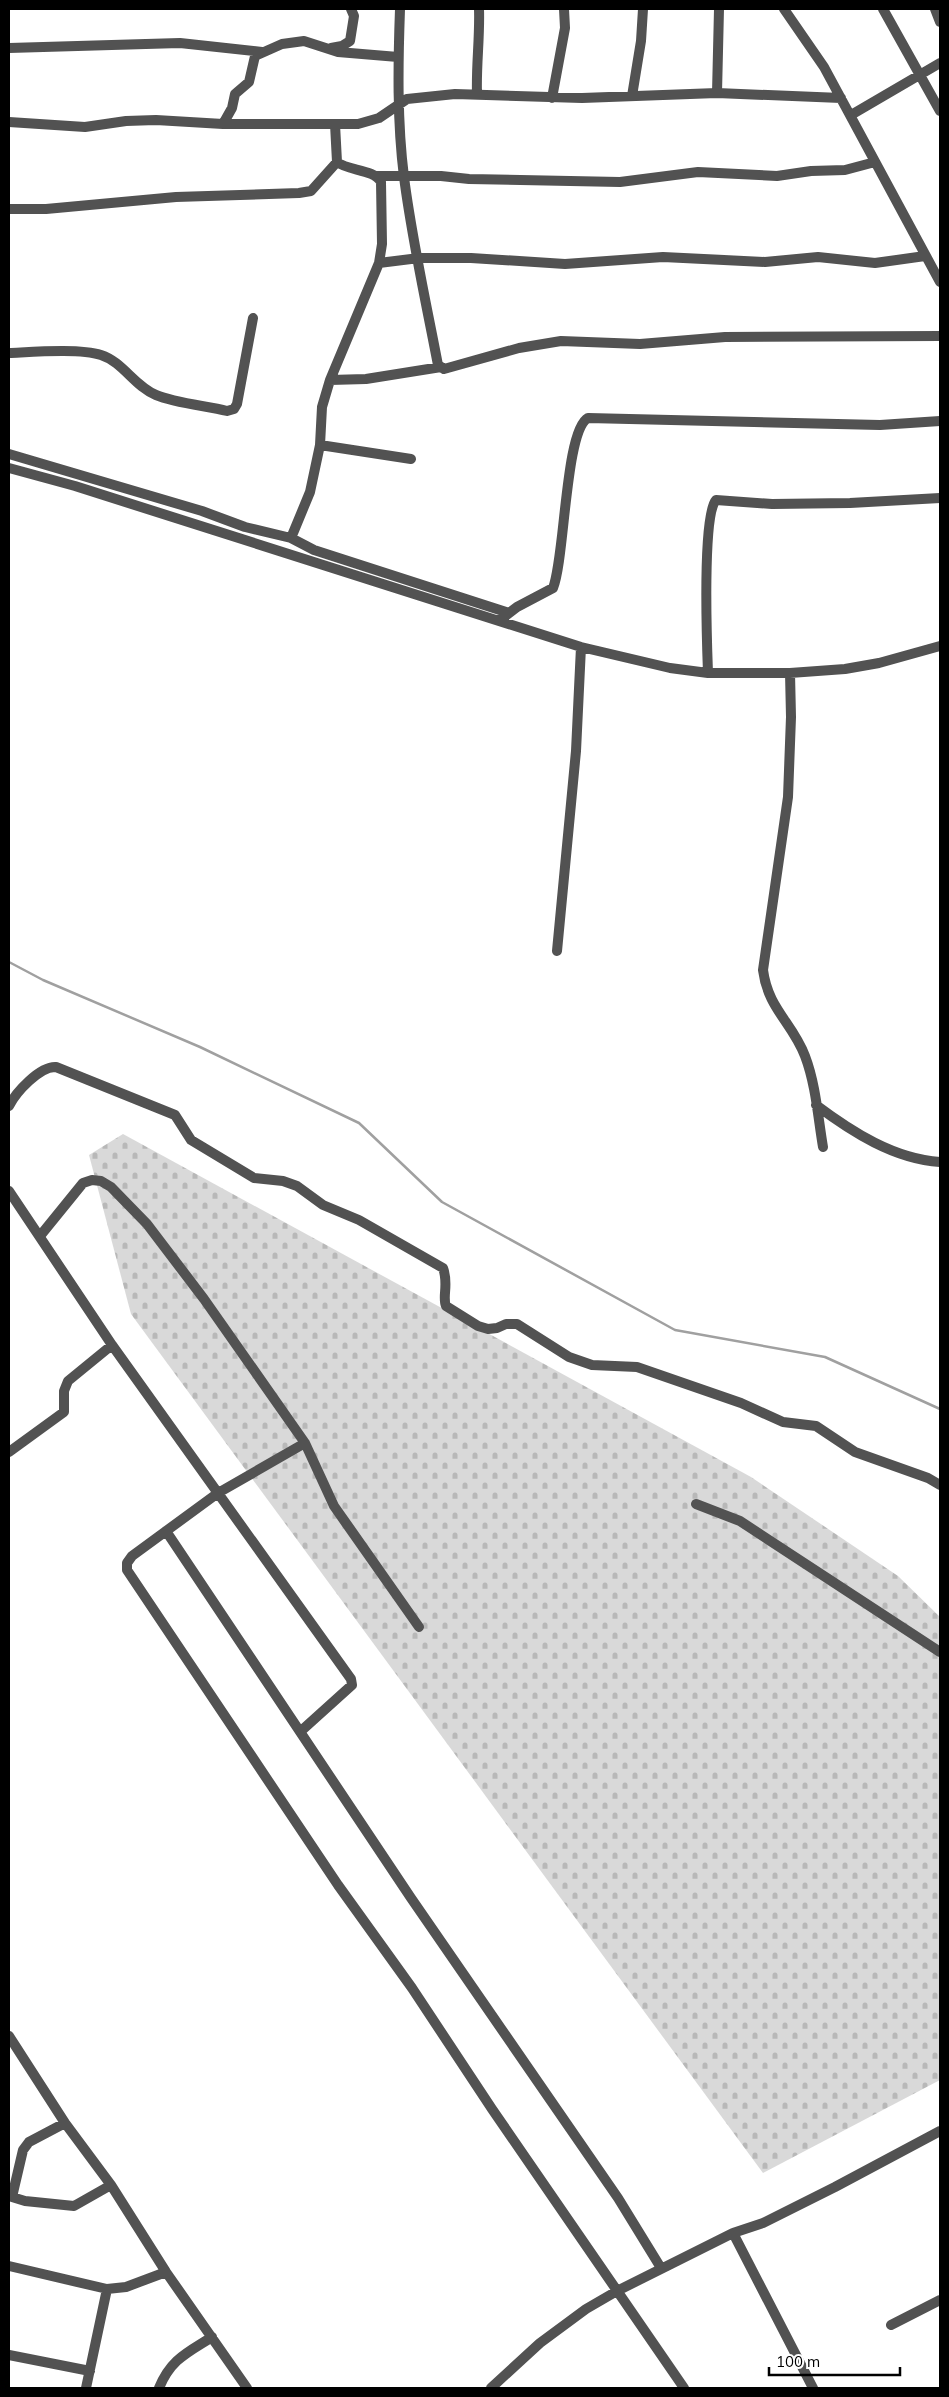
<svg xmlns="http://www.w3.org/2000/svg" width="949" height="2397" font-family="Mulish,sans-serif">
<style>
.cemetery{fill:url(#cemetery-stones)}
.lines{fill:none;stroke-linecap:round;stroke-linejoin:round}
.stream{stroke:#a0a0a0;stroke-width:2.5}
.minor{stroke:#525252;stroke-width:10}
</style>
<defs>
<pattern id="cemetery-stones" width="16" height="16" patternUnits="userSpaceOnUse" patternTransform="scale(1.25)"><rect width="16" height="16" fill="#d9d9d9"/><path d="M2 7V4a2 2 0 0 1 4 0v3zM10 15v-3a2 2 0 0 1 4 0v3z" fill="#b8b8b8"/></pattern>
</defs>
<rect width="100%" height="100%" fill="#fff"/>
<path class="cemetery" d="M123 1134 751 1477 898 1576 940 1617V2080L763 2173 131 1314 89 1155Z"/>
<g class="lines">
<path class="stream" d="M9 962 43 980 200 1047 359 1123 442 1202 675 1330 825 1357 940 1409"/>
<path class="minor" d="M400 9C398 65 397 121 404 177 412 240 426 302 438 365L441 367
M784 9 824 67 940 282
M883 9 940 111
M935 9 940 22
M9 48 180 43 262 52
M331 48 342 46 350 41 354 16 351 9
M717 93 719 9
M477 94C476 65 480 38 479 9
M632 96 641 41 643 9
M552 98 565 28 564 9
M851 115 940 63
M9 122 85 127 126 121 156 120 223 124H358L379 118 407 99 455 94 582 98 717 93 841 98
M223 124 232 108 235 94 249 82 255 56 282 44 304 41 338 52 398 57
M377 176H441L469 179 620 182 698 172 777 176 811 171 845 170 875 162
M9 209H46L176 197 299 193 311 191 337 162
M379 263 419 258H471L565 264 663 257 765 262 818 257 875 263 925 256
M9 353C32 352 80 348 101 355 123 362 134 386 156 395 175 403 207 406 227 411L234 409 237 404 253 318
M330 380 366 379 441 367 444 369 519 348 561 341 640 344 725 337 940 336
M320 445 411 459
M9 454 202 511 245 527 291 538 314 550 509 613
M9 468 75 486 581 647 670 668 708 673H790L845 669 879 663 940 646
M291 538 310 492 320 445 322 407 330 380 379 263 382 244 381 182C374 169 348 171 337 162L335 124
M500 620 517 607 553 588C565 559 565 430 588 418L880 425 940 421
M708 673C707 646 702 516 716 500L772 504 850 503 940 498
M790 673 791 717 788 797 763 970C768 1009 792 1022 805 1056 816 1085 818 1118 823 1147
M557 951 576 751 581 647
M816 1105C852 1132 894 1159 940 1162
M9 1106C16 1092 40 1066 56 1067L175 1115 191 1140 254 1178 283 1181 297 1186 323 1205 359 1220 443 1268C449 1284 442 1297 446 1306L478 1326 488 1329 497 1328 506 1324H517L569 1357 592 1365 637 1367 741 1403 783 1422 816 1426 855 1452 928 1478 940 1485
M9 1191 112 1345 351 1679 352 1685 301 1731
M40 1236 83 1183 92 1180 101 1181 111 1187 147 1224 204 1299 305 1443 334 1506 419 1627
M305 1443 218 1493 132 1556 127 1563V1570L338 1885 412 1988 492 2109 684 2388
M9 1452 64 1412V1391L68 1381 112 1345
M696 1504 740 1521 940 1652
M166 1531 411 1898 618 2198 661 2268
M9 2036 65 2123 111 2185 166 2272 247 2388
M65 2123 29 2142 23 2150 12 2197 25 2201 74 2206 111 2185
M733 2233 813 2388
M9 2266 107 2289 126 2287 166 2272
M891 2325 940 2300
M9 2355 90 2371
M86 2388 107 2289
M159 2388C171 2359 187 2353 212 2337
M491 2388 540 2343 586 2309 617 2291 733 2233 763 2223 835 2187 940 2131"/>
</g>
<rect width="949" height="2397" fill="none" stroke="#000000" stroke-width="20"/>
<path d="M769 2367v8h131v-8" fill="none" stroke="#000000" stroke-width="2.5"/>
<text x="776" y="2367" font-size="15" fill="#000000" stroke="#ffffff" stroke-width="4" paint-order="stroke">100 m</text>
</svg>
